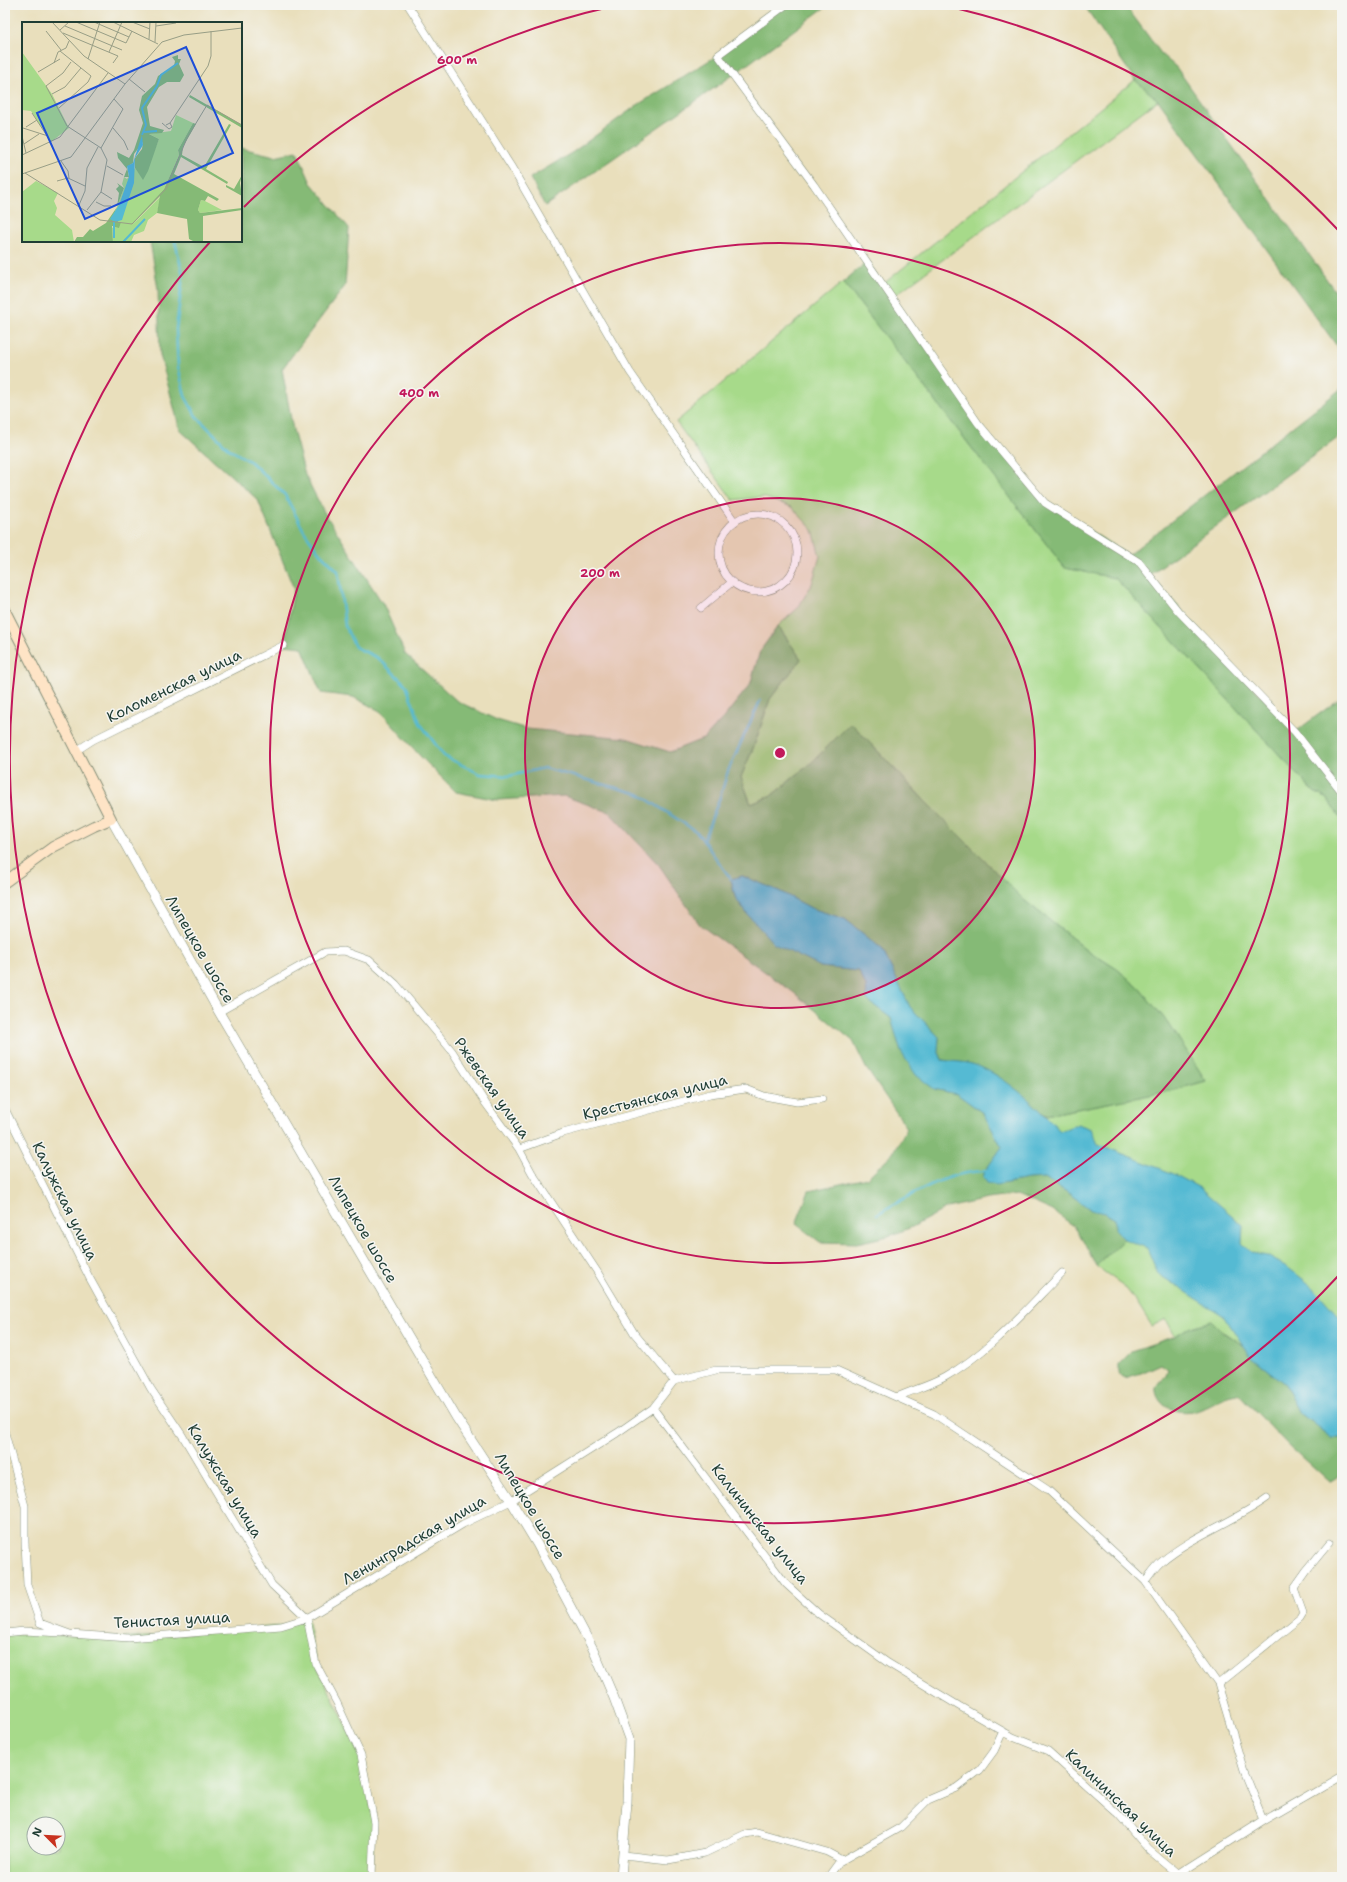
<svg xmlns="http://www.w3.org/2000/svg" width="1347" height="1882" font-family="'Shantell Sans',sans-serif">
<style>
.green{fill:#a7da8a;stroke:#638c5f;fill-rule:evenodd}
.forest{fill:#85ba76;stroke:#527c55}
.water{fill:#55bad3;stroke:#3a7c84}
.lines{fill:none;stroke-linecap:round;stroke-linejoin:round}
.stream{stroke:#55bad3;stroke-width:2.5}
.minor-casing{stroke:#848e78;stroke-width:8}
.tertiary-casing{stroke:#848e78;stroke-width:10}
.secondary-casing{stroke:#848e78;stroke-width:12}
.minor{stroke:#fff;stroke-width:7}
.tertiary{stroke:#fff;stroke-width:9}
.secondary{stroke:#fee4c6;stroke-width:10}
.ring{fill:none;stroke:#c2185b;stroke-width:2}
.labels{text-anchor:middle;stroke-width:3;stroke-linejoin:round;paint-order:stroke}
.street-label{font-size:15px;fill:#1f3d34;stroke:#f6f6f2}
.inset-river{fill:none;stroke:#55bad3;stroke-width:2}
.inset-road{fill:none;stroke:#989e86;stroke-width:1}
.view{fill:#1d4ed8;fill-opacity:0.15;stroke:#1d4ed8;stroke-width:2}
.inset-edge{fill:none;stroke:#1f3d34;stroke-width:2}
.centre{fill:#c2185b;stroke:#f6f6f2;stroke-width:2}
.ring-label{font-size:12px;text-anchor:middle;font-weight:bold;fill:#c2185b;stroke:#f6f6f2;stroke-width:3;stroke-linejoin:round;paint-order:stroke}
</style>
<rect width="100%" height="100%" fill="#f6f6f2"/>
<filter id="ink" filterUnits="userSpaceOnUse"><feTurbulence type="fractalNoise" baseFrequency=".025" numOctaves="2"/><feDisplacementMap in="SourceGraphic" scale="8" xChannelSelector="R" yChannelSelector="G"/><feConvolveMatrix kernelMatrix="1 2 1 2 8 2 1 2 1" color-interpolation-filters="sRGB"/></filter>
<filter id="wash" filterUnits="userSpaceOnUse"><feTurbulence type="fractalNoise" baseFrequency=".012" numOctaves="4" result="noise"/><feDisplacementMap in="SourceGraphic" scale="16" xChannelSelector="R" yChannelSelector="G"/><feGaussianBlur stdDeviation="0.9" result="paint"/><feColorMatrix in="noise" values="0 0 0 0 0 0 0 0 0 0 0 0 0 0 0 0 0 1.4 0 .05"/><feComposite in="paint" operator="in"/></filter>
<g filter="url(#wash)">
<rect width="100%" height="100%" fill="#e9dfbc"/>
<path class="green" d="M1135 80 1158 100 891 298 882 285Z
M843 282 1065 568 1115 578 1314 792 1326 798 1342 820V1438L1250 1356C1240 1340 1224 1335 1211 1321L1186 1329 1175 1336 1166 1319 1152 1326 1136 1301 1124 1286 1096 1266 1124 1239 1046 1115 1170 1091 1206 1081 1169 1024 1139 988 1117 969 1087 950 1024 900 924 800 851 723 810 764 771 796 751 804 741 777 754 746 770 699 801 659 778 626 798 608 812 584 820 556 813 530 792 507 763 497 733 500 676 422Z
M307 1618 316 1664 361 1755 374 1822 372 1874 366 1877H5V1633L129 1638 281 1626ZM34 1824H58V1848H34Z"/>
<path class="forest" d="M786 5H828L733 75 545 206 530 178 573 152 636 106 718 55Z
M1084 5H1125L1163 56 1176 67 1342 301V353L1158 100 1135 80Z
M241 148 275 156 297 151 311 183 349 228 345 286 282 369 293 430 305 475 324 512 383 604 405 654 457 701 497 720 527 729 626 738 670 752 705 738 724 717 750 685 760 651 778 626 801 659 770 699 754 746 741 777 751 804 771 796 810 764 851 723 924 800 1024 900 1087 950 1117 969 1139 988 1169 1024 1206 1081 1170 1091 1046 1115 996 1075 972 1064 942 1060 938 1050 939 1037 910 1007 882 949 845 919 811 908 779 891 743 876 731 879 735 897 748 915 821 967 859 971 866 986 867 1000 891 1018 901 1052 934 1089 957 1094 983 1113 1002 1147 995 1157 996 1185 1028 1179 1044 1178 1067 1192 1091 1210 1105 1213 1115 1219 1116 1230 1124 1239 1096 1266 1083 1240 1074 1226 1053 1211 1017 1195 987 1199 947 1208 912 1227 892 1235 857 1243 820 1242 796 1224 809 1191 867 1178 893 1153 907 1128 866 1068 853 1041 793 992 700 925 659 865 609 812 564 796 498 800 456 792 421 757 380 711 353 697 321 693 302 647 284 645 294 589 258 500 180 430 160 355 158 289 150 241H241Z
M867 262 978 423 1045 502 1128 555 1342 388V435L1149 575 1295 732 1342 697V820L1326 798 1314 792 1115 578 1065 568 843 282Z
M1211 1321 1222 1332 1243 1345 1250 1356 1285 1384 1300 1413 1331 1438H1342V1474L1329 1482 1288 1445 1239 1394C1213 1395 1199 1421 1169 1408 1162 1405 1157 1398 1156 1391 1155 1385 1161 1380 1166 1376L1168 1369 1161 1364 1141 1373 1125 1378 1119 1374V1364L1132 1351 1175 1336 1186 1329Z"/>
<path class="water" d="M742 876 779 891 811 908 845 919 882 949 910 1007 939 1037 938 1050 942 1060C952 1062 962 1061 972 1064 1001 1072 1040 1108 1060 1131L1078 1124 1091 1129 1098 1144 1174 1174 1200 1188 1243 1225 1242 1243 1252 1253 1267 1256 1287 1267 1312 1286 1342 1320V1438H1331L1300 1413 1285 1384 1250 1356 1224 1316 1158 1274 1147 1248 1124 1239 1115 1230V1219L1105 1213 1091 1210 1067 1192 1044 1178 1028 1179 996 1185 987 1183 983 1177 985 1171 1002 1147 983 1113 957 1094 934 1089 916 1075 901 1052 891 1018 867 1000 866 986 859 971 821 967 774 944 748 915 735 897 731 879Z"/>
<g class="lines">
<path class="stream" d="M175 241 183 275 176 329 178 366 185 396 196 416 229 449 251 462 285 495 304 531 319 552 338 571 345 626 355 647 378 658 406 685 420 723 444 756 480 774 509 776 544 768 639 794 697 832 731 879
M703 841 720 797 728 771 760 701
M877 1214C910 1196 946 1171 985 1171"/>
</g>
</g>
<g filter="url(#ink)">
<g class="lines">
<g class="minor-casing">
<path id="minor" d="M408 5 512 168 630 372 735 522
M786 5 718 55 814 185 978 423 1045 503 1139 562 1178 611 1295 732 1342 792
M719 553a39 39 0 1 1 78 0a39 39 0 1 1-78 0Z
M701 608 732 582
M76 751 93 740 284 645
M219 1012 325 952 344 951 369 960 396 984 452 1051 486 1104 519 1149 532 1173 598 1273 634 1333 674 1381
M5 1109 89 1277 151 1389 182 1435 272 1585 307 1618 316 1664 337 1703 361 1755 374 1822 372 1877
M519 1149 563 1133 710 1094 746 1089 764 1096 797 1102 822 1099
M897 1397C913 1390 931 1385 945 1377 991 1351 1025 1310 1062 1273
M653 1408 786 1584 819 1614 888 1663 959 1706 1013 1737 1048 1751 1119 1815 1149 1850 1178 1874
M5 1433 25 1506V1542L27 1585 40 1623 70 1634 129 1638 281 1626 307 1618 463 1524 511 1501 527 1490 617 1433 653 1408 674 1381 716 1370H836L934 1414 1048 1490 1145 1581 1218 1684 1244 1771 1264 1820
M1145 1581C1150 1575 1155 1567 1161 1562 1193 1535 1234 1522 1267 1498
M5 1633 24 1631 62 1633
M1218 1684 1300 1618 1303 1613 1294 1588 1306 1571 1330 1542
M623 1855 668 1860 685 1857 705 1853 745 1834 757 1832 827 1852 842 1860
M828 1877 839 1862 901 1827 928 1800 956 1788 980 1770 994 1751 1003 1731
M1174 1877 1264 1820 1342 1775"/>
</g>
<g class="tertiary-casing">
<path id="tertiary" d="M111 819 219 1012 363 1259 456 1417 511 1501 537 1544 593 1649 614 1698 629 1739 627 1802 621 1877"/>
</g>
<g class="secondary-casing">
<path id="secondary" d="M5 611 111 819 94 826 53 847 5 882"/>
</g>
<use href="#minor" class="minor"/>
<use href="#tertiary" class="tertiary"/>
<use href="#secondary" class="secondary"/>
</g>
</g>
<circle cx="780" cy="753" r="255" fill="#c2185b" fill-opacity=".12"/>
<g class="ring">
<circle cx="780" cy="753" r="255"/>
<circle cx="780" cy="753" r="510"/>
<path d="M1339 1275A765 765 0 0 1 211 241M244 207A765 765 0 0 1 614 6M946 6A765 765 0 0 1 1339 231"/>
</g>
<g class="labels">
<g class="street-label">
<text transform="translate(174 686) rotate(-26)" y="5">Коломенская улица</text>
<text transform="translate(200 949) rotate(60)" y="5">Липецкое шоссе</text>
<text transform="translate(492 1088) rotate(55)" y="5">Ржевская улица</text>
<text transform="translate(655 1097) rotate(-14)" y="5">Крестьянская улица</text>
<text transform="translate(65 1201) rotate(64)" y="5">Калужская улица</text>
<text transform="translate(363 1229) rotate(60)" y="5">Липецкое шоссе</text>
<text transform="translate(225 1481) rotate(59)" y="5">Калужская улица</text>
<text transform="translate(530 1506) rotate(59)" y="5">Липецкое шоссе</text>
<text transform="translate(760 1524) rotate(52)" y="5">Калининская улица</text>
<text transform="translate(414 1540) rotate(-30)" y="5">Ленинградская улица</text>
<text transform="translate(172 1620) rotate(-3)" y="5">Тенистая улица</text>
<text transform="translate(1121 1803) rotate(44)" y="5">Калининская улица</text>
</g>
</g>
<g transform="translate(22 22)">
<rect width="220" height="220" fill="#e9dfbc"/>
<path d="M0 30 30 72 47 106 29 120 9 89 0 88ZM154 93 171 101 156 128 157 133 142 167 111 202 139 174 135 191 126 198 122 209 112 213 109 220H91L90 206 93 204V190L102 166 100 162 102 155 105 157 113 146 121 157 137 117 127 112 149 109ZM14 159 36 171 32 179 35 186 33 193 50 208 52 220H0V170ZM179 178 183 179 200 188 178 191 176 188Z" fill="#a7da8a"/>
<path d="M156 33V37H159L157 42 162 53 158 60H145L137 65 125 85 128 104 142 108 140 111 127 112 137 117 126 149 121 158 113 146V136L120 127 121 120 112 132 111 141 105 145 107 155H102L105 147 96 136 95 130 107 136 112 128 121 101 117 88 120 74 133 62 136 54 152 44 153 39 150 35ZM168 73 220 103V106L167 75ZM171 101 174 102 161 125 160 133 182 145 207 102 209 103 184 147 206 160 205 162 159 135 152 152 197 177 195 179 186 174 183 179 179 178 176 188 178 191 220 186V188L181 194V219L173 220 167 217 165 197 135 191 138 174 110 202 142 167 157 133 156 128ZM220 153 218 161 220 174 204 165V163L212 167ZM95 161 102 166 93 190 96 200H99L97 206 90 204 91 220H52L55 215H61L68 207 71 209 84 201 95 185 97 171 94 167 97 164Z" fill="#85ba76"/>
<path d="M120 113 121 123 113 136 112 161 108 173 100 198 93 200 88 197 97 183 107 155 105 144 111 141Z" fill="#55bad3"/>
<path class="inset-river" d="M122 110 135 109M120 113 124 103 120 86 135 64 139 53 156 41M92 216V200M101 220 123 197"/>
<path class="inset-road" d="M30 0 62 34 103 62 140 20 162 13 220 6M54 0 104 21 110 9M72 0 107 15M91 0 136 22M110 0 128 7M43 4 100 28M134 4 154 1M38 8 47 0M24 9 39 28M41 11 96 34 91 41M127 17 128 0M133 20 134 0M87 30 100 0M66 37 78 0M49 40 41 51 24 64 45 104 79 126 85 138 79 170 65 188M32 41 36 30 44 26 47 19M16 50 38 37M107 57 123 70M30 72 43 65 59 46M37 86 66 60 69 54 38 29M10 91 29 120M140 101 147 107 150 105 148 101M144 103 148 101 186 44 189 34V9M4 105 15 98M1 106 26 114M91 106 102 119 106 128M0 114 4 131M2 122 17 112M79 126 101 87 92 77M0 133 38 115 86 51M39 139 46 149 47 156M85 144 101 153M3 151 78 198 110 202 144 167 165 116 185 83 220 103M0 152 49 135 103 62M35 159 46 156 63 164M79 170 90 177M74 180 82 184H89M57 183 63 169 65 146 76 125"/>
<path class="view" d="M164 25 211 131 63 197 15 91Z"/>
<rect width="220" height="220" class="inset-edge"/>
</g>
<circle cx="780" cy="753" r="6" class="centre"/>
<g class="ring-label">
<text x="457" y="64">600 m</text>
<text x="419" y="397">400 m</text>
<text x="600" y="577">200 m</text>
</g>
<rect width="1347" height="1882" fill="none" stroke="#f6f6f2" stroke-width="20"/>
<g transform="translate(46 1836) rotate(294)"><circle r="19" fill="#f6f6f2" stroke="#a0aca6"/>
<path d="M0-3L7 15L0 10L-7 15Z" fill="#c8321e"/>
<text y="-6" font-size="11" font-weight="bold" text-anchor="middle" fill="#1f3d34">N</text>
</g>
</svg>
